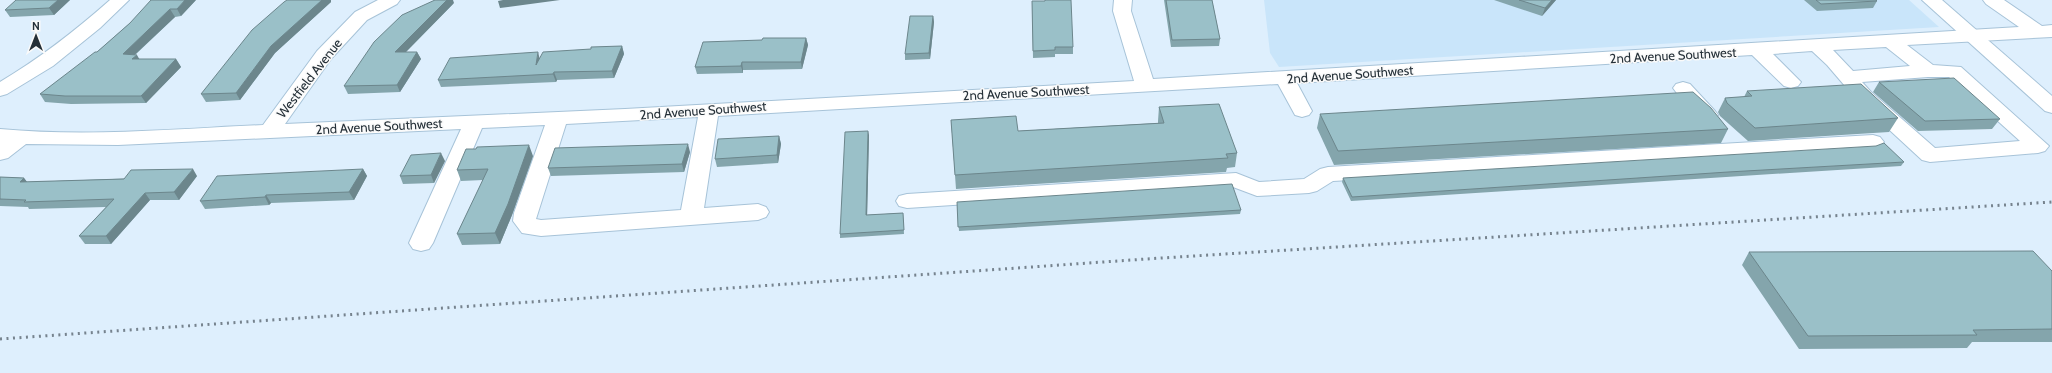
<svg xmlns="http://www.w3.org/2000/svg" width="2052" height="373" font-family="Cabin,sans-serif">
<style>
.built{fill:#c9e5fa}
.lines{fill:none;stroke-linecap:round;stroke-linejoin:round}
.minor-casing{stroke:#a7c3d8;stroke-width:2}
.major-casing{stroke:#a7c3d8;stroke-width:2}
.minor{fill:#fff;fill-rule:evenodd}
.major{fill:#fff;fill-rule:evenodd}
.rail{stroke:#76838e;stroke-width:3;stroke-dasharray:2 4.5;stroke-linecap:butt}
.wall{fill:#84a5ac}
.shaded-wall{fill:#6c868c}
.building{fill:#9ac0c8;stroke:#6c868c}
.labels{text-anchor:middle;stroke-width:3;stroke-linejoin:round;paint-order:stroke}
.street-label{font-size:13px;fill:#253038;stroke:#fafafa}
</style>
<rect width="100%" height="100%" fill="#deeffd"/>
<path class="built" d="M1264 0H1909L1939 27 1279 67 1270 53Z"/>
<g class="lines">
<g class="minor-casing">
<path id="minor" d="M110 0H129L100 28 53 66 7 94 0 96V82C40 58 75 31 110 0Z
M378 0H400L397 4 367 20 331 59 285 124 625 109 1134 81 1113 11 1114 0H1132L1131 11 1153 79 2019 27 1986 4 1983 0H2004L2042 26 2052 25V37L1907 45 1933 65 1961 67 2049 146 2045 151 2038 153 1930 162 1922 160 1857 100 1827 65 1812 51 1773 54 1801 82 1798 86 1791 88 1784 86 1752 55 1297 83 1312 111 1309 115 1302 117 1295 115 1278 84 718 116 704 208 758 204 766 207 769 212 766 217 758 220 541 236 522 233 513 221 514 213 545 125 482 128 433 243 429 249 421 251 413 249 409 243 461 129 118 145 26 144 8 158 0 160V129C87 137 176 129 263 125L317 51 355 12ZM1886 47 1910 66 1853 71 1833 50ZM1928 77H1949L2020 141 1935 148 1871 92 1862 82ZM698 117 681 210 541 220 536 219 566 124Z
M1683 82 1690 84 1715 111 1718 115 1715 119C1698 124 1687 104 1676 92L1673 88 1676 84Z
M1873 135 1880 137 1884 142 1880 147 1873 149 1333 181 1317 191 1309 193 1257 196 1233 187 907 208 899 206 896 201 899 196 907 194 1236 173 1259 182 1304 179 1320 169 1328 167Z"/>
</g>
<g class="major-casing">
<path id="major" d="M1922 0H1942L2052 96V113L2045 111Z"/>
</g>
<use href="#minor" class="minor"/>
<use href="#major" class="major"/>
<path class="rail" d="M0 339 1146 259 2052 202"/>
</g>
<path class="wall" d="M70 0 54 15 10 17 5 10Z
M196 0 181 16 175 17 135 55 139 59H176L181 67 146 103 71 104 45 102 40 94 97 52 130 23Z
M287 0H331V2L275 53 240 100 206 102 201 94Z
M1164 0H1212L1220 39 1219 46 1171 47Z
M1494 0H1556L1542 16Z
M1804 0H1876L1877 1 1873 8 1817 11Z
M1032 1 1073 47V54H1055V57L1033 58Z
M454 3 406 52H417L421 59 400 92 348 94 344 86Z
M933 16 934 22 930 59 905 60V54Z
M806 38 808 45 802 69 743 70V73L697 74 695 67 762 40Z
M622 46 624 54 614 78 557 80 556 82 441 87 438 80 540 58 591 49Z
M1879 82 2000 119 1992 129 1918 131 1873 92Z
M1747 91 1898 118 1889 132 1748 141 1720 116 1718 112 1725 98 1744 97Z
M1159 107 1237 153 1235 167 1227 168 1226 172 956 189 951 120 1018 131 1158 123V121Z
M1320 114 1728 129 1721 143 1334 165 1317 128Z
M869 135 867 215 903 213 904 234 840 238V234Z
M779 136 781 144 778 163 717 167 715 159Z
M690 152 684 172 551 176 548 168Z
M533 156 512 215 500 244 462 245 457 234 483 180 461 181 457 170Z
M445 161 434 183 403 184 400 176Z
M1904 162 1901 166 1726 177 1351 201 1342 182 1343 178Z
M363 169 367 176 354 200 271 203 269 205 205 209 200 201Z
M197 176 179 200H150L111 244H85L79 236 106 207 29 209 28 207 0 206V177L24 178 27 182Z
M957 202 1241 210 1240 214 959 231Z
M1749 252 2052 271V342H1972L1967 348 1799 349 1742 265Z"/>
<path class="shaded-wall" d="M58 0H70L54 15 49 8Z
M185 0H196L181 16 177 9Z
M322 0H331V2L275 53 240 100 236 93 271 46Z
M447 0H453L454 3 398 60 395 52Z
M503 0H560L500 8 498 1Z
M1552 0H1556L1542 16 1545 8Z
M170 9 175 17 128 61 123 54Z
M933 16 934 22 930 59 929 53Z
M806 38 808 45 802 69 801 62Z
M622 46 624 54 614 78 612 71Z
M417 52 421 59 400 92 397 85Z
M538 52 540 60 536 65Z
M137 55 141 62 132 59Z
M176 59 181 67 146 103 141 96Z
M742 62 743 70V73L741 66Z
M554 72 557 80 556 82 553 74Z
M868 131 869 135 867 220 866 215Z
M779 136 781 144 778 163 777 155Z
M688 144 690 152 684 172 682 164Z
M529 145 533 156 512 215 500 244 495 233Z
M441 153 445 161 434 183 431 175Z
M193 169 197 176 179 200 174 192Z
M363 169 367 176 354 200 349 192Z
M24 178 30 186 20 182Z
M145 193 150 200 111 244 106 236Z
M266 195 271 203 269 205 265 197Z"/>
<path class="building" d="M16 0H58L49 8 5 10Z
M151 0H185L177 9H170L123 54 137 55 132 59H176L141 96H65L40 94 95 52H97L130 23Z
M287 0H322L271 46 236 93 201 94 252 30 284 2Z
M435 0H447L395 52H417L397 85 344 86 374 42 402 15Z
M1045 0H1071L1073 47H1055V50L1033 51 1032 1H1045Z
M1166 0H1212L1220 39 1172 40Z
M1519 0H1552L1545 8Z
M1816 0H1876L1877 1 1821 4Z
M910 16H933L929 53 905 54Z
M763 38H806L801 62H742L741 66 695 67 703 42 762 40Z
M622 46 612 71 554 72 553 74 438 80 450 58 538 52 536 65 543 52 591 49V47Z
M1954 78 2000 119 1925 121 1879 82Z
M1861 84 1898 118 1755 128 1727 103 1725 98 1752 96 1747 91Z
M1693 92 1711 108 1728 129 1338 151 1320 114Z
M1219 104 1237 153 1226 154 1228 158 955 175 951 120 1016 116 1018 131 1164 123 1159 107Z
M868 131 866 215 903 213 904 230 840 234 845 132Z
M779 136 777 155 715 159 718 139Z
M1884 143 1904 162 1728 172 1352 197 1343 178 1876 146Z
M688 144 682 164 548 168 555 148Z
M529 145 508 204 495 233 457 234 488 169 457 170 466 149H476L477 147Z
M441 153 431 175 400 176 411 155Z
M193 169 174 192 145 193 106 236H79L114 199 24 202 26 200 0 199V177L24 178 20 182 124 179 131 170Z
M363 169 349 192 266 195 265 197 200 201 217 176Z
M1232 184 1241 210 958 227 957 202Z
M2033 251 2052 271V329L1973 330 1977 335 1808 336 1749 252Z"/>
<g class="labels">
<g class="street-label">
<text transform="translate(1673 55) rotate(-3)" y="5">2nd Avenue Southwest</text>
<text transform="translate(1350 74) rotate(-4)" y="5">2nd Avenue Southwest</text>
<text transform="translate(309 78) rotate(-52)" y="5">Westfield Avenue</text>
<text transform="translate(1026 92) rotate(-3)" y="5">2nd Avenue Southwest</text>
<text transform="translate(703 110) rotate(-4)" y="5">2nd Avenue Southwest</text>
<text transform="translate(379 126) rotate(-3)" y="5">2nd Avenue Southwest</text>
</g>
</g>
<g transform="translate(36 36)" stroke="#fafafa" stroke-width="3" paint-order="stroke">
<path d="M0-3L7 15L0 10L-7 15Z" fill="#253038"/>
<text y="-6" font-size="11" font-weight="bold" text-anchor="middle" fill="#253038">N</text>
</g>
</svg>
